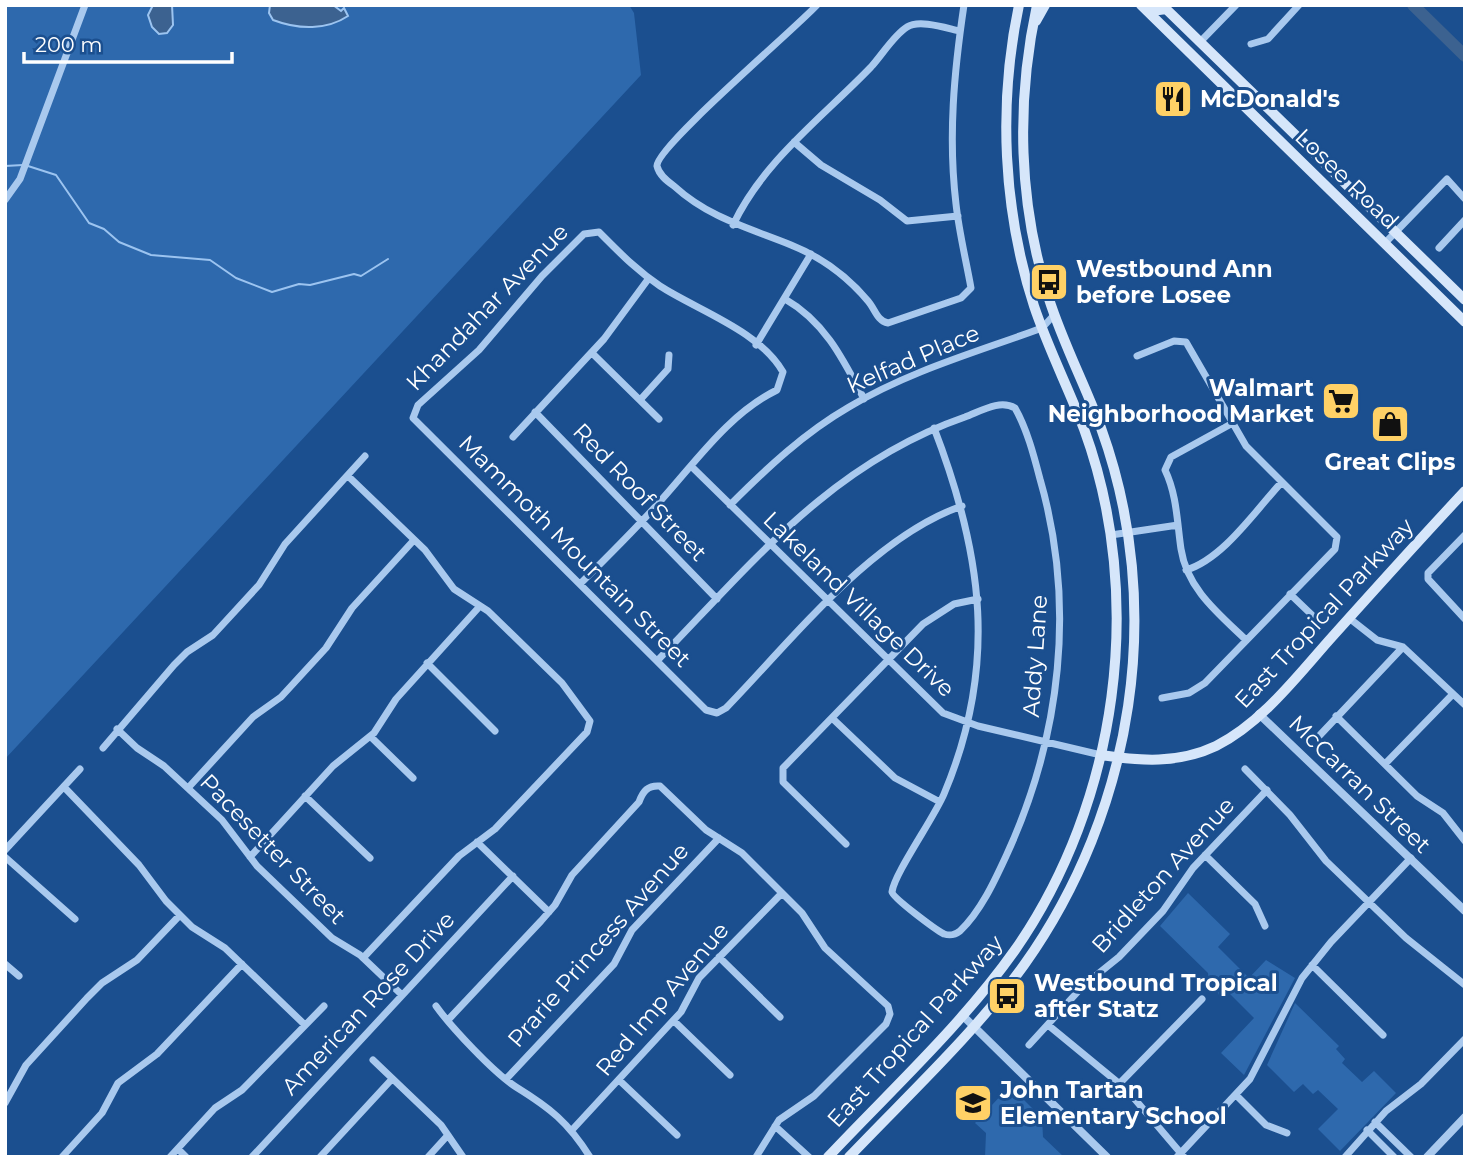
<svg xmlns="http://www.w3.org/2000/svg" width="1470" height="1162" font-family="Montserrat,sans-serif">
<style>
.green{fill:#2e69ad}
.water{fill:#3c6290;stroke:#9cc4f0;stroke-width:2}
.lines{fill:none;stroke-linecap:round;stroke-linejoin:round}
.stream{stroke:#9cc4f0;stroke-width:2}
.river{stroke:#3c6290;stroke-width:12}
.minor{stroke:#a9c9ee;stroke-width:7}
.tertiary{stroke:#a9c9ee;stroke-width:8}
.secondary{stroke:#d6e6fa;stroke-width:10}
.labels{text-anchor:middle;stroke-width:6;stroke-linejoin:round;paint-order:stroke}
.poi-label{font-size:23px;font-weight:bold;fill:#fff;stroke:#1b4f8f;text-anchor:start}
.street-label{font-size:23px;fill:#fff;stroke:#1b4f8f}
</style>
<rect width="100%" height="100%" fill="#1b4f8f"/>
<path class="green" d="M5 5H629L634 13 641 75 5 759Z
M1188 893 1230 934 1218 947 1249 978 1266 960 1295 978 1244 1075 1221 1053 1254 1018 1230 994 1219 995 1215 987 1209 984 1208 973 1160 926Z
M1295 1003 1339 1046 1336 1049 1345 1059 1342 1063 1362 1082 1374 1071 1396 1093 1340 1151 1318 1129 1338 1109 1318 1090 1313 1094 1303 1084 1294 1092 1267 1065Z
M1007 1089H1013L1042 1118 1043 1137 1064 1157H985L986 1133 975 1123Z"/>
<path class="water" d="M153 5H172L173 25 167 33 159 34 152 27 148 15Z
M270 5H333L341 11 344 8 348 16C327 30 299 30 273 20L269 13Z"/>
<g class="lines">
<path class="stream" d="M5 166 23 165
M28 166 56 175 89 223 104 229 119 242 151 255 210 260 236 278 272 292 299 284 310 285 354 274 361 276 388 259"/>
<path class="river" d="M1413 5 1465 56"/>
<path class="minor" d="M817 5C796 28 655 148 657 166 659 175 667 181 674 186 709 218 749 228 791 245 821 257 847 276 868 301 875 309 877 321 888 323L961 298 971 288C966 260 959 232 956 204 948 137 954 72 964 5
M1200 42 1236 5
M1251 44 1268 39 1299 5
M794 142 821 165 880 200 907 221 958 216
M5 200 20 179 85 5
M733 225C764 160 823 117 871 67 882 55 894 35 907 27 919 19 946 28 960 31
M1385 243 1447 179 1465 199
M1439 248 1465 220
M785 299C825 322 843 359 864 399
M756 345 811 254
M592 353 659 419
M1137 356 1174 341 1186 342 1246 446 1337 537 1335 549 1205 683 1189 693 1162 698
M640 400 668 369 669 355
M535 412 717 599
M1231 424 1171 457 1165 470C1177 495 1177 522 1181 549 1187 589 1219 614 1246 640
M513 437 604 339 649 278
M691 466 943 713 978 726 1101 755
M348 476 425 550 454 589 488 611 562 683 590 721 587 732 495 829 459 856 363 958
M730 505C767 468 804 433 849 407 909 371 977 352 1042 328L1054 315
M1111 535 1178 525
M1465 535 1428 573V579L1465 619
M1186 570C1223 559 1255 511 1281 483
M580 584C608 556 637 528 663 498 697 460 730 413 777 390L783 372C760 331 697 310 660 286 636 270 619 252 599 232L584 234 542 276 479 350 418 405 413 418 706 710 717 713 726 708C792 640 872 537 962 506
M1290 594 1313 616
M1349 618 1377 640 1403 647 1465 705
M658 660C753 562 832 463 965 417 981 411 1000 399 1015 408 1027 429 1034 456 1040 479 1076 604 1061 736 1007 854 995 880 981 911 960 931 955 935 951 936 944 934 936 930 893 898 892 892 894 874 934 818 944 794 998 666 983 555 934 428
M427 663 495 731
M1336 716 1417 796 1443 813 1465 841
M832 718 895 778 940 802
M117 729 137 748 164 766 222 820 257 866 332 938 360 955 402 995
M1320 735 1403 647
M371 737 413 778
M103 748 174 665 187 652 213 635 259 585 285 544 365 456
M1385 764 1453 694
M1245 769 1290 815 1326 861 1406 938 1465 985
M64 787 139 865 166 901 192 927 225 948 305 1025
M188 788 253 717 281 697 326 648 352 608 414 540
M305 796 370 858
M477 842 549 912
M846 844 783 782V768L923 624 954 604 978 599
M5 850 80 769
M1205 855 1255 904 1265 926
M5 857 75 919
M250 857 333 766 374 733 396 699 480 606
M719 957 780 1017
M5 964 19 976
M1312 965 1383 1035
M436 1006C451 1027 494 1073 516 1087 550 1108 568 1122 590 1157
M448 1020 541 921 555 905 572 875 639 802C643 791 648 785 660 786L706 830 742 853 802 913 825 948 888 1006 890 1014 886 1024 814 1096 779 1120 756 1157
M674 1021 730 1075
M1048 1025 1127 1090 1184 1157
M1029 1045 1083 986 1119 957 1163 911 1193 868 1267 790
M373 1060 441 1125 463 1157
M507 1078 614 964 632 930 719 838
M619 1080 677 1135
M1120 1083 1202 999
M1236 1095 1266 1125 1287 1133
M5 1103 26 1065 87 998 102 983 137 960 180 915
M1375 1122 1411 1157
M775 1126 809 1157
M572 1130 681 1012 699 978 782 893
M1367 1130 1394 1157
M178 1149 186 1157
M62 1157 102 1113 118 1083 157 1054 242 964
M170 1157 215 1108 242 1090 324 1006
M252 1157 513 876
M320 1157 392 1079
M428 1157 448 1135
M1177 1157 1250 1079 1302 978 1331 942 1411 858
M1345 1157 1386 1111 1421 1084 1465 1039"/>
<path class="tertiary" d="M1259 714 1465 911
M962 1015 1107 1157
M1427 1157 1465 1117"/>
<path class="secondary" d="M1141 5 1465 322
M1151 5 1159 10 1166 9
M1162 5 1465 300
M1036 21 1045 5
M1101 755C1140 761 1178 764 1216 746 1262 723 1298 675 1332 637 1376 588 1420 539 1465 491
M828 1157C891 1090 962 1025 1015 950 1118 802 1146 598 1084 429 1068 387 1048 348 1034 306 1003 210 998 104 1019 5
M849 1157C908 1095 974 1034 1024 965 1134 810 1166 608 1101 428 1085 385 1063 343 1049 299 1018 204 1016 102 1037 5"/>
</g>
<defs>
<g id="restaurant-square" transform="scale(2.0125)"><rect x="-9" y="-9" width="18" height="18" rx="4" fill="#ffd166" stroke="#1b4f8f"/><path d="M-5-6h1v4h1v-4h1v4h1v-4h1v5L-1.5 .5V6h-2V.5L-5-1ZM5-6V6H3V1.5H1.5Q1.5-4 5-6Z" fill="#111"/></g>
<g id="bus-square" transform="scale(2.0125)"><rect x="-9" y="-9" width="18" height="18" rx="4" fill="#ffd166" stroke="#1b4f8f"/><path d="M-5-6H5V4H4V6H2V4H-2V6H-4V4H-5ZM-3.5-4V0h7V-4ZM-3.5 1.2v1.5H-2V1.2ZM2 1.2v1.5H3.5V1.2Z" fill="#111"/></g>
<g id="supermarket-square" transform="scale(2.0125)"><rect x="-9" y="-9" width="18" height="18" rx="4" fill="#ffd166" stroke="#1b4f8f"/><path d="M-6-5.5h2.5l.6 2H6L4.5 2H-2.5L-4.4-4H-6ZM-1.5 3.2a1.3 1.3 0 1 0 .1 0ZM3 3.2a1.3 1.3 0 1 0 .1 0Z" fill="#111"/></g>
<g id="shop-square" transform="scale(2.0125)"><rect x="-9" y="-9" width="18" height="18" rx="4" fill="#ffd166" stroke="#1b4f8f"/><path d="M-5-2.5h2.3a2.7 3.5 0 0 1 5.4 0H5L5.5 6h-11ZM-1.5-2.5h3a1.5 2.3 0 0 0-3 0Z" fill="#111"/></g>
<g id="school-square" transform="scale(2.0125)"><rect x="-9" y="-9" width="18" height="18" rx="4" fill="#ffd166" stroke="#1b4f8f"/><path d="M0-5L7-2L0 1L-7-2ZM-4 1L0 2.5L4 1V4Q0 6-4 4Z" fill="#111"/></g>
</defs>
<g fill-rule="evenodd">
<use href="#restaurant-square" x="1173" y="99"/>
<use href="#bus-square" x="1049" y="282"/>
<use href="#supermarket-square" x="1341" y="401"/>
<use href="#shop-square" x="1390" y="424"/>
<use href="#bus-square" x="1007" y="996"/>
<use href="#school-square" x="973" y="1103"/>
</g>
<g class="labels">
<g class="poi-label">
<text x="1200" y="107">McDonald's</text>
<text x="1076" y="277">Westbound Ann<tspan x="1076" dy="26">before Losee</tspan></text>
<text x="1314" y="396" text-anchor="end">Walmart<tspan x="1314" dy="26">Neighborhood Market</tspan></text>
<text x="1390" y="470" text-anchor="middle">Great Clips</text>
<text x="1034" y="991">Westbound Tropical<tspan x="1034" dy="26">after Statz</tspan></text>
<text x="1000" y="1098">John Tartan<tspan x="1000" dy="26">Elementary School</tspan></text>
</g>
<g class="street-label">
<text transform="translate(1347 179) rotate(44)" y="8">Losee Road</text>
<text transform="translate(487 307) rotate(-46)" y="8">Khandahar Avenue</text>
<text transform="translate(913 359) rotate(-23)" y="8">Kelfad Place</text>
<text transform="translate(640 492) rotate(46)" y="8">Red Roof Street</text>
<text transform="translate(575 551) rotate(45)" y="8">Mammoth Mountain Street</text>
<text transform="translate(859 604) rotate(44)" y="8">Lakeland Village Drive</text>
<text transform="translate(1324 613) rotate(-47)" y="8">East Tropical Parkway</text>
<text transform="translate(1035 656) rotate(-86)" y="8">Addy Lane</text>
<text transform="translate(1360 784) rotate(44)" y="8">McCarran Street</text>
<text transform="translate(273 849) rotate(46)" y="8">Pacesetter Street</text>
<text transform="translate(1163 875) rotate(-48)" y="8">Bridleton Avenue</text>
<text transform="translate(598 945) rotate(-49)" y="8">Prarie Princess Avenue</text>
<text transform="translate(662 999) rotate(-50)" y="8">Red Imp Avenue</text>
<text transform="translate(368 1003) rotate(-47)" y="8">American Rose Drive</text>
<text transform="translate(915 1031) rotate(-48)" y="8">East Tropical Parkway</text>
</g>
</g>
<rect width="1470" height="1162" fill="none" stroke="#ffffff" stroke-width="14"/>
<path d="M24 52v10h208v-10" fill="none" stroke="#ffffff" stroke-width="3.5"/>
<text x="35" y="52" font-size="21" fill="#ffffff" stroke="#1b4f8f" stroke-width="5" paint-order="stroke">200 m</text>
</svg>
